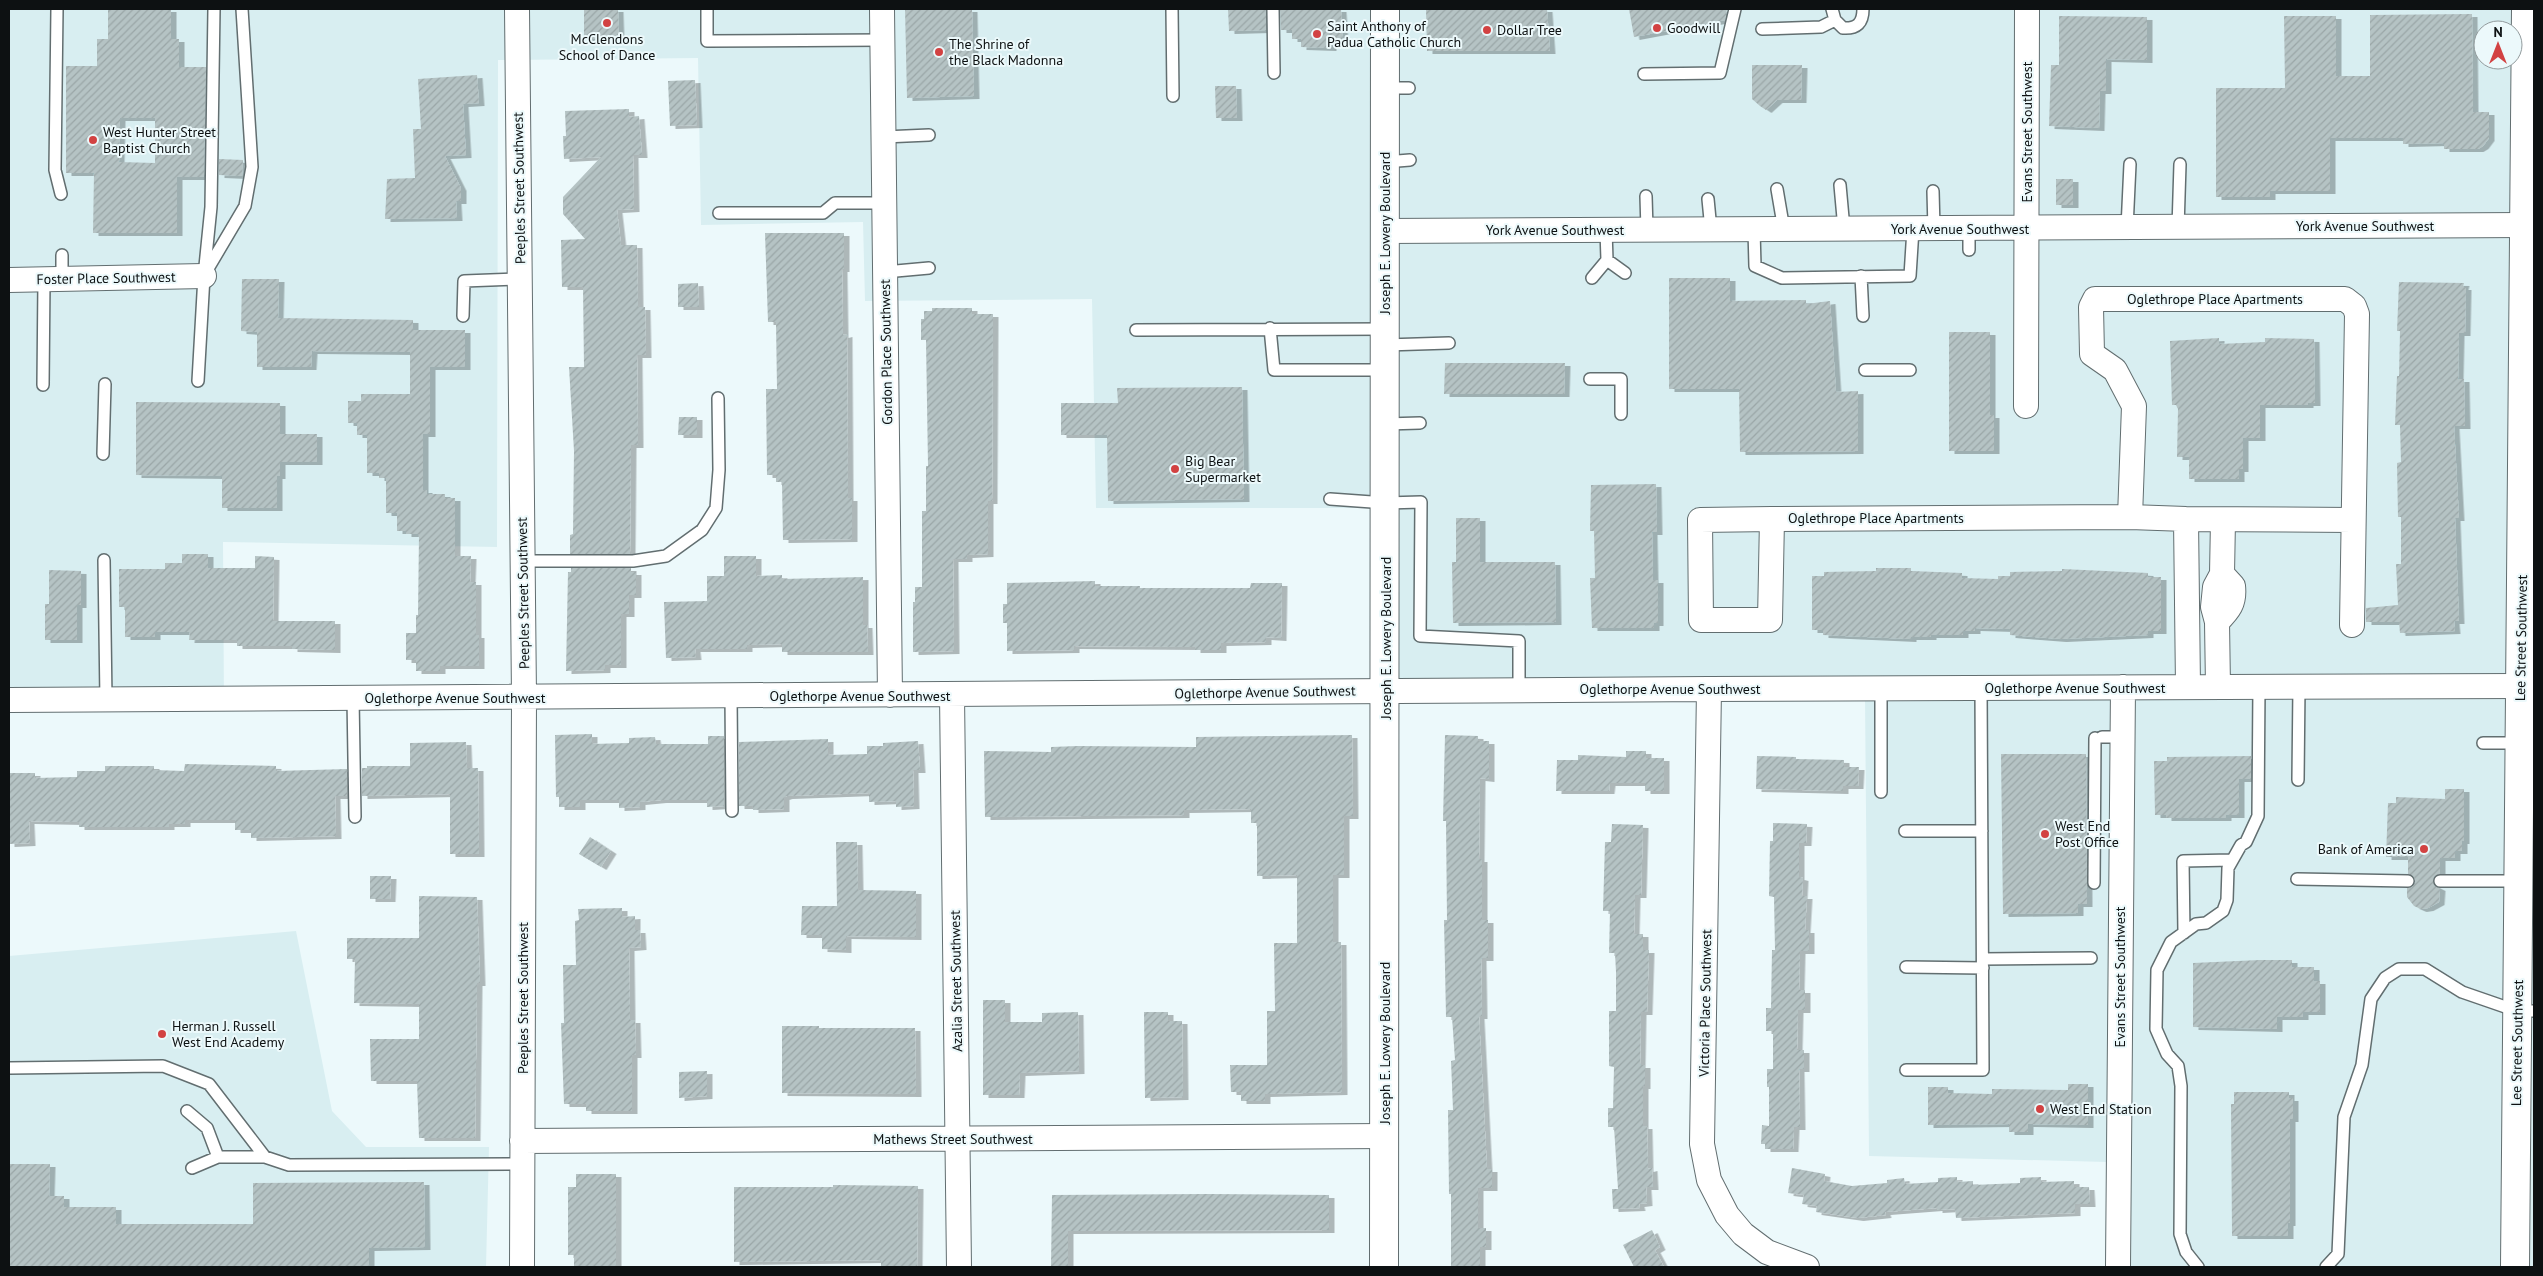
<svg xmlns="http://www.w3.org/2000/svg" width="2543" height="1276" font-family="'PT Sans',sans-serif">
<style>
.built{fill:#d8eef1;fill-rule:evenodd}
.building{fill:url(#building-hatch);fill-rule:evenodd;filter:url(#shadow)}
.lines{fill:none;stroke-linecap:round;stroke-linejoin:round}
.service-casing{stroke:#626e70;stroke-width:14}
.minor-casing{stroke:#626e70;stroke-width:26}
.tertiary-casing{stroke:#626e70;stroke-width:30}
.service{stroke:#fff;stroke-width:11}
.minor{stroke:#fff;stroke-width:24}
.tertiary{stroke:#fff;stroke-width:28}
.poi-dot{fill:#d24242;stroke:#ecf9fb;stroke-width:2}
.labels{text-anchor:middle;stroke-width:4;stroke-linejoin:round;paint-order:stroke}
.poi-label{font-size:14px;fill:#0d1112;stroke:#ecf9fb;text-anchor:start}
.street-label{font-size:14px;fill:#0d1112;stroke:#ecf9fb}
</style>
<defs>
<pattern id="building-hatch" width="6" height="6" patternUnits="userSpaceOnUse" patternTransform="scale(1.25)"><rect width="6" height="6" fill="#b5c3c4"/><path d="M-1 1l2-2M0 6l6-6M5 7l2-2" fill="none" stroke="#9aa6a7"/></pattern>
<filter id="shadow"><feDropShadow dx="5.5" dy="3" stdDeviation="0" flood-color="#0004"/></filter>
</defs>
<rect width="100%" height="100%" fill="#ecf9fb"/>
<path class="built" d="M9 9H2534V1267H2105L2107 1162 1869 1156 1865 696 1370 695 1373 508H1096L1092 299 865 301 863 222 701 225 698 58 498 60 497 547 223 542 224 710H9ZM2483 30H2513V60H2483Z
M296 931 332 1111 366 1147H489L486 1267H9V956Z"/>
<path class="building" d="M108 9H171V39H179V67H206L204 177H177V233H93L94 173H66V66H97V39H108ZM120 118H155V163L119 162Z
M584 9H618L619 39H584Z
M905 9H972L974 96 907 98Z
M1228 9H1266V30L1229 31Z
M1280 9H1341L1343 40H1331V48L1301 47V39H1292V30H1281Z
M1426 9H1547L1550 51H1427Z
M1629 9H1727L1725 20 1634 37Z
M2472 14 2473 112H2489V138L2483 146 2478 149H2444V143L2403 144V138H2330V191H2270V197H2216V88H2285L2284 16H2336V76H2370V15Z
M2059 16 2147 17V60L2106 59V91H2100L2099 128 2049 126 2051 65H2059Z
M1752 65H1802L1801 100H1777L1766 110 1760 106 1752 99Z
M477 75 479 103 463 104 466 155 445 156 461 188V201H456L457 218 385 219 387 179 415 178 413 129H421L418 79Z
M695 80 697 125 670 126 668 81Z
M1215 86H1236L1237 118H1216Z
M629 109V117L639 116 642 155H633L634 209 617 210 621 245H637L638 307H645L646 355H637L638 445H631L630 554H570V535L573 534 574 451 569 367H584L583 287H562L561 240 585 239 563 214V197L601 157 564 159 563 136H566L565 111Z
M219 159 243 160 242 176 219 175Z
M2056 179H2073V205H2056Z
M765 233H844V269H842L843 335 847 334 848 498H852V539L783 540 782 482H776V475H767L766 389H777L776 322H768Z
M1669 278H1730V301L1806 300V304L1830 301 1836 392 1858 391V451L1740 452 1739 389H1669Z
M242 279H279L278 318 413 320V330H465V367H430V434H423V490H427V494H445V498H455V556H471L470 582H476V635H479V666H440V671H416V660H406V633H416V615H418L419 534H406V531H397V513H386V478H379V473H367V435H357V423H348V401H361V394H410V352L312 351 311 367H257V332L241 331Z
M2399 282 2464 283 2463 287H2466L2465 333H2459L2458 379H2464L2465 426H2454L2459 518H2455L2459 621H2454L2455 631 2400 633 2399 622H2366V608L2398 605 2396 564H2401V517H2398L2397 463 2401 462 2400 425H2395L2397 376H2399L2400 331H2397Z
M698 283 699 307H678V284Z
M932 308H972V314H993L992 501H988V554L967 555V559H953L954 651 913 652V602H915V587H922V511H926V466H928L926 340H921V319H924V311H932Z
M1949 332H1990V415H1994V451H1949Z
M2219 338V344L2265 342V338L2314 339 2315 403H2308V405H2260V438H2243V469H2239V479H2189V457H2177L2178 409 2176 405H2172L2170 341Z
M1445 363H1565L1564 394H1444Z
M1242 387 1244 499 1108 501 1107 435H1061V403H1118L1117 388Z
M136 402 280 403V434H317V462H280V476H277V508H222V476L136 475Z
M679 417H697V435H678Z
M1656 484 1657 532H1652L1653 580H1658V623H1654V628H1592L1590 578H1595L1594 531H1590L1591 485Z
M1456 518H1480V562H1555L1556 622 1453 623 1452 562H1456Z
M182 554H208V568H255V556L274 557 273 621H335V650L292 649V646H237V640H189L190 632H155V637H125V607H119V569H165V563H182Z
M724 556H756V576L782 575V579L863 577V625H867L868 652H782V644L747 645V649H695L696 657 666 658 664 602 707 601V576H724Z
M571 568H631V572H636V595H629V614H621V665H605V670L566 671 568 572H571Z
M1876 568H1911V571L1962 573V578L1998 579V576H2010V572L2062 571V569L2148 573V577H2161V631H2148V635L2061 639 2010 635V629L1975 628V631H1963V635H1931V637H1911V639L1823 635V630H1812V576H1824V572L1876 571Z
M49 570 81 571V605H77V640H45V604H49Z
M1095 581V586H1140V588H1250L1251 583H1282L1281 638 1266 637V642L1221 643V650H1195V647L1074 646V650L1007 651V623H1003V604H1007V583Z
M592 734V744L629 743V738L655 737 656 744H708V736H724V806L707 807V800H661L640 802V807L619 808V800H580V807H559V797H556L555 735Z
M1352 735 1353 816H1344V875H1333V942H1341L1342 1092 1265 1094V1101H1241V1092H1231L1230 1065H1267V1011H1275L1274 943H1297V875L1257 876V823H1251V809L1184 810V815L985 817 984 751 1051 752V747L1078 746 1196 747V737Z
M1445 735 1478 736V741H1489V779L1480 778 1479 859H1482V920H1488V958H1481L1482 1016H1479L1487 1169H1492V1188H1478V1228H1486V1247H1480V1267H1451V1194H1449L1448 1110H1453L1451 1061 1455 1060 1452 1017H1446L1445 967 1444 920H1447L1446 821H1443Z
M828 739V755L867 754V746H883V743L918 741 920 770H913L914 806 896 807V801L869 802V793L787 796 784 797V809L753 810V806H739V742Z
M466 742 467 768H478L479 854H450V794L362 796V768H367V766H410V743Z
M1626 751H1646V758H1664V791H1645V783H1610L1609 791H1556L1557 760H1578V755L1626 757Z
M2001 754H2086L2087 904H2078V913L2003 914Z
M1757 756 1796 757V759L1844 760V767H1859L1858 786H1843V791L1756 789Z
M2251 756V779H2239V815H2226V818H2166V815H2155L2154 761H2167V757Z
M185 764 276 766V771L347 769V796H335L336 836 251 838V830H235V820H185V824H169V827H79V822L29 821 30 843 9 844V773H35V778L77 777V771H105V766H154V770L184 771Z
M2445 789H2464V841H2462V851H2455V858H2440V874L2436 875 2433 881 2434 885 2440 888 2439 902 2428 908 2421 909 2414 906 2407 897V888L2412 887 2415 882 2414 877 2408 874V857H2386L2388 803H2396V797L2445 799Z
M1773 823 1807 824 1806 843H1799V877L1803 878 1802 896H1807L1805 930H1809V951H1800L1799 990H1805V1010H1798L1797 1050H1804V1069H1799L1800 1127H1794L1793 1149H1765V1144H1761L1762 1125 1769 1126V1087H1767V1069H1773V1031H1766V1008H1771L1772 950H1775L1774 897 1769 896 1770 841H1773Z
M1612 824 1643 825 1641 895H1635L1634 934H1643V950H1649L1647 1012H1641L1640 1065H1645V1086H1643V1126H1647L1648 1169 1652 1168 1653 1187H1646L1647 1203 1639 1204 1640 1208 1613 1209 1612 1189H1618L1614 1127H1608V1108H1613L1614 1067 1609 1066V1011H1616V972L1615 953H1609L1610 911H1603L1605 842H1611Z
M590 837 611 851 601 867 579 854Z
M836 842H857L858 890 916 891V937L846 936V950L822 949V935H801L802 906H837Z
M370 876H391L390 899H370Z
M419 896 477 897 480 983H477L475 1138H419L417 1081H371L370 1039H419V1004L354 1003 355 959H347V938H419Z
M622 908V917L635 916V930H640L641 947 629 948 630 1020H635L636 1055H632V1111H586V1104H564L561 1023H564L563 965H576L575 921 579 920 578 909Z
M2260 960H2292V967H2314V981H2320V1012H2303V1017H2277V1029L2193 1027V963Z
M983 1000H1005V1022H1042V1013L1078 1012 1079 1071 1020 1073 1019 1095H983Z
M1144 1012H1168V1021H1182L1183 1097 1145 1098Z
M782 1026H819V1028H915L916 1094 782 1093Z
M707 1071V1096L679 1098V1072Z
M2068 1084H2088V1125L2028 1124V1132H2009V1124L1928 1125V1087H1948V1093L1992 1094V1089L2068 1090Z
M2234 1092H2289V1098H2293V1119H2290V1223H2288V1236H2232L2231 1104H2234Z
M9 1164H50L49 1196H64V1207H116V1224H253V1183L424 1182 425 1247 369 1248V1267H9Z
M1792 1168 1825 1174 1824 1181 1852 1186 1887 1183V1180L1904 1178 1905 1184 1938 1182V1178L1957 1177V1182L1973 1181V1185L2020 1183V1178L2041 1177V1182L2074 1181V1187H2089L2090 1204H2075V1213L1956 1218 1955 1209 1937 1210V1208L1885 1212 1886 1215 1858 1218 1816 1212 1817 1206 1802 1204 1804 1195 1788 1193Z
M576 1174H616V1267H574V1255H568V1187H576Z
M833 1185 918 1186 917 1267H881V1260L734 1262V1187H833Z
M1208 1194 1329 1195V1230L1068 1231V1267H1051L1052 1195Z
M1652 1230 1660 1247 1655 1250 1664 1267H1634L1623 1245Z"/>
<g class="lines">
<g class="service-casing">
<path id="service" d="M57 9 55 170 61 194
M707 9V41L883 40
M1172 9 1173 96
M1273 9 1274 73
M1832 9 1835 20 1843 28C1857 29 1863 23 1863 9
M1762 29 1821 27 1835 20
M1644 74 1720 73 1735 9
M1385 88H1409
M884 137 929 135
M1385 162 1410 160
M1840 185 1844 229
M1777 189 1784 230
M1933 191 1934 229
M1646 196 1647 230
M1708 199 1711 230
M719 213H823L835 203H885
M2127 228 2130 164
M2178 228 2180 164
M1969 229V250
M1754 230 1755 266 1782 278 1910 276 1913 229
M62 255V280
M1607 260 1625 273
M206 272 245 206 252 167 242 9
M885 272 929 268
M1861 276 1863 316
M1592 278 1607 260 1606 230
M463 316 464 281 520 279
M1270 328 1274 370H1385
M1136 330 1386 329
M1386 345 1449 343
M1865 370H1910
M1590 379H1621V414
M198 381 204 276 211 207 214 9
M43 385 44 280
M1386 424 1420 423
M103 454 105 384
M1330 499 1386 503 1421 502 1420 636 1519 641V690
M104 560 106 700
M523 561H633L666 556 702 530 716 508 719 470 718 398
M731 696 732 811
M353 698 355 817
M2102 737H2122
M2483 743H2520
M2298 780 2299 686
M1881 792V688
M1905 831H1982
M2297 879 2408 881
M2440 881H2518
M2094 883 2095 738
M2184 933 2183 861 2232 860
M1983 959 2091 958
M1906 967 1983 968
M9 1068 163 1066 209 1084 265 1157
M1906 1070H1983L1981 688
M187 1111 207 1128 218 1157
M192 1168 218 1157H265L289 1165 522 1164
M2198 1267 2186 1252 2180 1234 2181 1086 2178 1066 2167 1054 2156 1029 2157 970 2171 942 2196 924 2206 923 2223 911 2227 900 2228 868 2241 845 2246 842 2258 816 2259 686
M2326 1267 2338 1254 2344 1117 2362 1065 2371 999 2385 978 2399 969H2425L2462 992 2517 1011H2534"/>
</g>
<g class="minor-casing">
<path id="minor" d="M517 9 524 697 522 1267
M882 9 890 695
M1385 231 2525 225
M9 280 204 276
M2026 406 2027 9
M2130 517 2134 406 2115 370 2092 354 2091 307 2095 299H2345L2354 306 2357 314 2352 625
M1772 519 2130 517 2186 519 2353 520
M1772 519 1770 620H1701L1700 520Z
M2186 519 2188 687
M2217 622C2229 610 2235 603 2233 586L2222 574
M2218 687 2217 622 2213 607 2215 587 2222 574 2223 520
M1709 689 1702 1144 1709 1180 1727 1215 1743 1234 1767 1252 1807 1267
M952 695 959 1267
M9 700 1709 689 2520 686
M522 1141 1385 1136
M2118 1267 2123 687"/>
</g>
<g class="tertiary-casing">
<path id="tertiary" d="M1384 1267 1385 9
M2515 1267 2526 9"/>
</g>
<use href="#service" class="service"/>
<use href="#minor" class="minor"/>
<use href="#tertiary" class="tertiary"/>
</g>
<g class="poi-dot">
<circle cx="607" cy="23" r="5"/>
<circle cx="1657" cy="28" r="5"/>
<circle cx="1487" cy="30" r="5"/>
<circle cx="1317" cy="34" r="5"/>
<circle cx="939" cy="52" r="5"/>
<circle cx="93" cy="140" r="5"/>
<circle cx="1175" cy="469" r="5"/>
<circle cx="2045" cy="834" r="5"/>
<circle cx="2424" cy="849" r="5"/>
<circle cx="162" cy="1034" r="5"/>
<circle cx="2040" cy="1109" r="5"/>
</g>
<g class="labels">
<g class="poi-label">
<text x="1327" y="31">Saint Anthony of<tspan x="1327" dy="16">Padua Catholic Church</tspan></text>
<text x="1667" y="33">Goodwill</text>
<text x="1497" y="35">Dollar Tree</text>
<text x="607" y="44" text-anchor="middle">McClendons<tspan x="607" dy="16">School of Dance</tspan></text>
<text x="949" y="49">The Shrine of<tspan x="949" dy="16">the Black Madonna</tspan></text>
<text x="103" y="137">West Hunter Street<tspan x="103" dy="16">Baptist Church</tspan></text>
<text x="1185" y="466">Big Bear<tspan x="1185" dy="16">Supermarket</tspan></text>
<text x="2055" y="831">West End<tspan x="2055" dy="16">Post Office</tspan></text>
<text x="2414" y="854" text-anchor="end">Bank of America</text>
<text x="172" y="1031">Herman J. Russell<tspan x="172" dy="16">West End Academy</tspan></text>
<text x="2050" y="1114">West End Station</text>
</g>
<g class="street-label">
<text transform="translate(2027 132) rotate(-90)" y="5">Evans Street Southwest</text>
<text transform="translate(519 188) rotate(-91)" y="5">Peeples Street Southwest</text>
<text x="2365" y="231">York Avenue Southwest</text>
<text x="1960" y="234">York Avenue Southwest</text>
<text x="1555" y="235">York Avenue Southwest</text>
<text transform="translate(1385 233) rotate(-90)" y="5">Joseph E. Lowery Boulevard</text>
<text transform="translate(106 278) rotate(-1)" y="5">Foster Place Southwest</text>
<text x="2215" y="304">Oglethrope Place Apartments</text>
<text transform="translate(886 352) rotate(-91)" y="5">Gordon Place Southwest</text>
<text x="1876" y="523">Oglethrope Place Apartments</text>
<text transform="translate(523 593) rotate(-91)" y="5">Peeples Street Southwest</text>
<text transform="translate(1386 638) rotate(-90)" y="5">Joseph E. Lowery Boulevard</text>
<text transform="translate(2521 638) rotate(-89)" y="5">Lee Street Southwest</text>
<text x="2075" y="693">Oglethorpe Avenue Southwest</text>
<text x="1670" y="694">Oglethorpe Avenue Southwest</text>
<text transform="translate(1265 692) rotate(-1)" y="5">Oglethorpe Avenue Southwest</text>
<text x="860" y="701">Oglethorpe Avenue Southwest</text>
<text x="455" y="703">Oglethorpe Avenue Southwest</text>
<text transform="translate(2120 977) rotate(-90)" y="5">Evans Street Southwest</text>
<text transform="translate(956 981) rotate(-91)" y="5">Azalia Street Southwest</text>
<text transform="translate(523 998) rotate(-90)" y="5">Peeples Street Southwest</text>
<text transform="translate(1705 1003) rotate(-89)" y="5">Victoria Place Southwest</text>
<text transform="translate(1385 1043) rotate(-90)" y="5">Joseph E. Lowery Boulevard</text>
<text transform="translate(2517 1043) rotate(-89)" y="5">Lee Street Southwest</text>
<text x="953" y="1144">Mathews Street Southwest</text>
</g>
</g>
<rect width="2543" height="1276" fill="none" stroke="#0d1112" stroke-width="20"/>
<g transform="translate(2498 45)"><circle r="24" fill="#ecf9fb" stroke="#939c9e"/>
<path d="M0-4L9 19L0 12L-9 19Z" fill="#d24242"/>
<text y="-8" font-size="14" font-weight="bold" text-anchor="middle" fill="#0d1112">N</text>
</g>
</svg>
